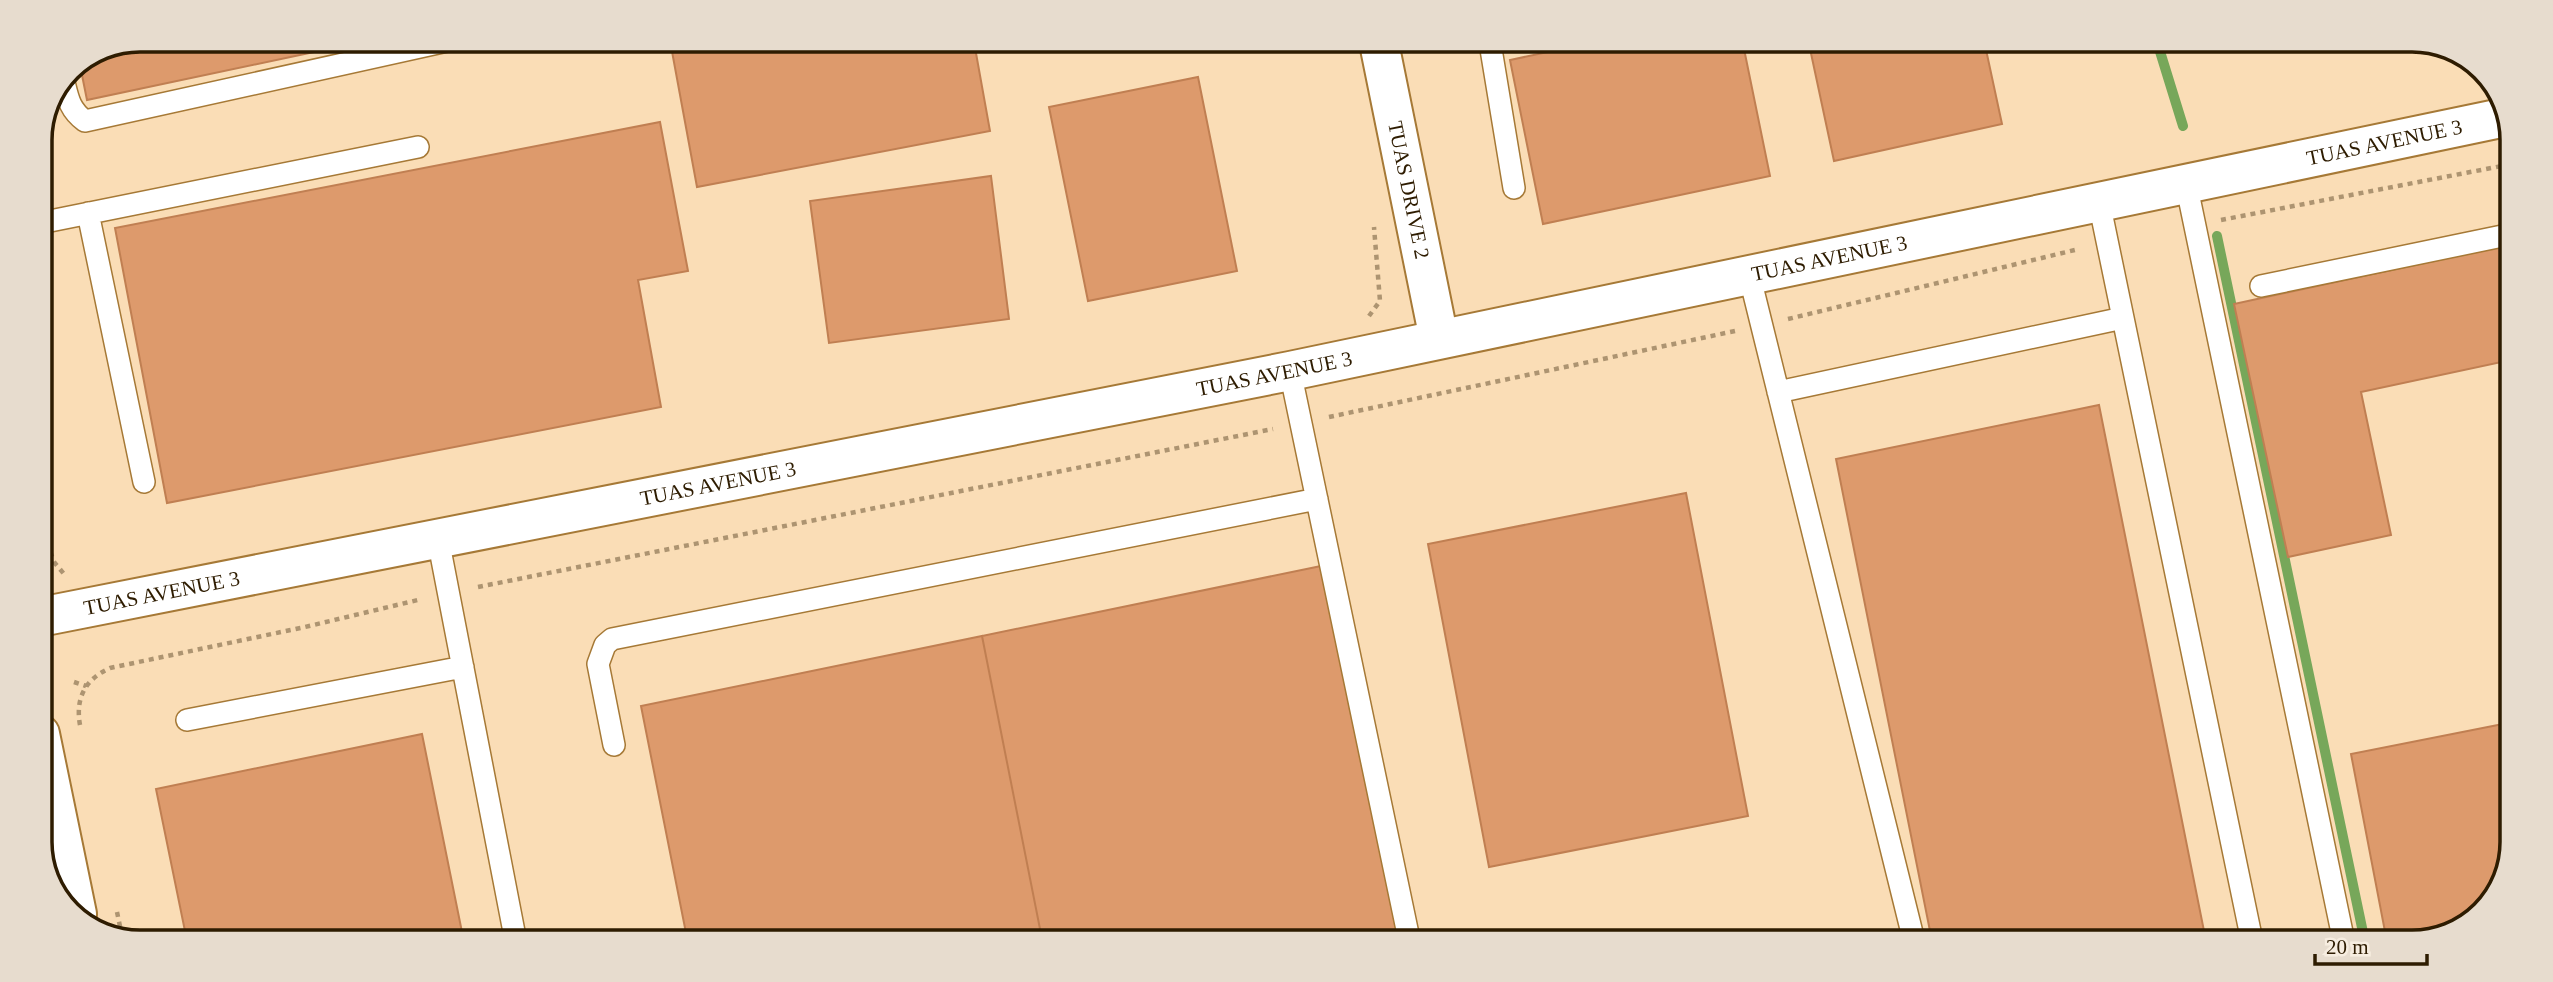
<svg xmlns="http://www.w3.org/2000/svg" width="2553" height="982" font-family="Georgia,serif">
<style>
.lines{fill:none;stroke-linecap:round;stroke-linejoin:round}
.stream{stroke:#77a75a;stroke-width:10}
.building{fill:#dd9a6c;stroke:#c07f52;stroke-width:2}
.service-casing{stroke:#a67936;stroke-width:24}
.minor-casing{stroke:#a67936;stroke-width:42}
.tertiary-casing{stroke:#a67936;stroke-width:42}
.path{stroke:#ad9471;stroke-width:4.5;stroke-dasharray:5 5;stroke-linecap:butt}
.service{stroke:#fff;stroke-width:21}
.minor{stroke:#fff;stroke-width:38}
.tertiary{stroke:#fff;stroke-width:38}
.labels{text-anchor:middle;stroke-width:5;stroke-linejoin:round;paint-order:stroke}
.street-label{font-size:21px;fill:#2e1c01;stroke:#f7ede0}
.rim{fill:none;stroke:#2e1c01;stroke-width:3.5}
</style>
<rect width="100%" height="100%" fill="#faddb6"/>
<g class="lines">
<path class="stream" d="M2158 45 2183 126
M2217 236 2365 942"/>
</g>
<path class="building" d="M140 40 366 41 87 100 80 65Z
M693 42H974L990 131 697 187 671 46Z
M1586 44H1743L1770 176 1543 224 1510 60Z
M1809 44 1985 45 2002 124 1834 161Z
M1198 77 1237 271 1088 301 1049 107Z
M660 122 688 271 638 280 661 407 167 503 115 228Z
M991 176 1009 319 829 343 810 201Z
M2512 244 2511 360 2361 392 2391 535 2288 557 2234 304Z
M2099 405 2206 941H1932L1836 459Z
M1686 493 1748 816 1489 867 1428 544Z
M1326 565 1400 939H1042L982 636Z
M982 636 1042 939 687 938 641 706Z
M2508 723 2507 874 2473 921 2413 942H2387L2351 754Z
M422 734 463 937 186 936 156 789Z"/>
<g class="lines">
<g class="service-casing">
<path id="service" d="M1490 43 1514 188
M64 82C68 99 70 110 85 121L447 41
M2186 183 2344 942
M2099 202 2252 941
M88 213 144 482
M40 223 418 147
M1749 274 1914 941
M2261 286 2512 234
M1290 371 1409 939
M1778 392 2123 318
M438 539 515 937
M187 720 463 667
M614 745 598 664 605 645 612 639 1317 499"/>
</g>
<g class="minor-casing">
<g id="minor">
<path id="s1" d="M1379 43 1439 339"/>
<path id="s2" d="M40 617 1290 371 2506 117"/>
</g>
</g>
<g class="tertiary-casing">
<path id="tertiary" d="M40 734 77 914"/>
</g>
<path class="path" d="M2221 220 2512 164
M1369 316 1380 301 1374 227
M1788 319 2079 249
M1329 417 1735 331
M40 524 54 562 64 574
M478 587 1273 429
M74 682 86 686
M80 725C75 697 86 679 110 668L305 627 422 599
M117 912 122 936"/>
<use href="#service" class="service"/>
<use href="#minor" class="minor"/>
<use href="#tertiary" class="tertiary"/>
</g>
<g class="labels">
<g class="street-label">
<text dy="7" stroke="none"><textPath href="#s2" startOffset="2392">TUAS AVENUE 3</textPath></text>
<text dy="7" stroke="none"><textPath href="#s1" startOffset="150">TUAS DRIVE 2</textPath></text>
<text dy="7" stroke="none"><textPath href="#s2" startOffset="1825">TUAS AVENUE 3</textPath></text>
<text dy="7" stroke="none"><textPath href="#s2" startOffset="1258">TUAS AVENUE 3</textPath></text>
<text dy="7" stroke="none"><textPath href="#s2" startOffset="691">TUAS AVENUE 3</textPath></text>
<text dy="7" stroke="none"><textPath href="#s2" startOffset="124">TUAS AVENUE 3</textPath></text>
</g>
</g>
<path d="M0 0H2553V982H0ZM140 52H2412A88 88 0 0 1 2500 140V842A88 88 0 0 1 2412 930H140A88 88 0 0 1 52 842V140A88 88 0 0 1 140 52Z" fill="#e7dcce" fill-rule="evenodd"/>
<path class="rim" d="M140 52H2412A88 88 0 0 1 2500 140V842A88 88 0 0 1 2412 930H140A88 88 0 0 1 52 842V140A88 88 0 0 1 140 52Z"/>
<path d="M2315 954v10h112v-10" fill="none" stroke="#2e1c01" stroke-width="3.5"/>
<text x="2326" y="954" font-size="21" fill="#2e1c01" stroke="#f7ede0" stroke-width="5" paint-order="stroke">20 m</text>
</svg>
